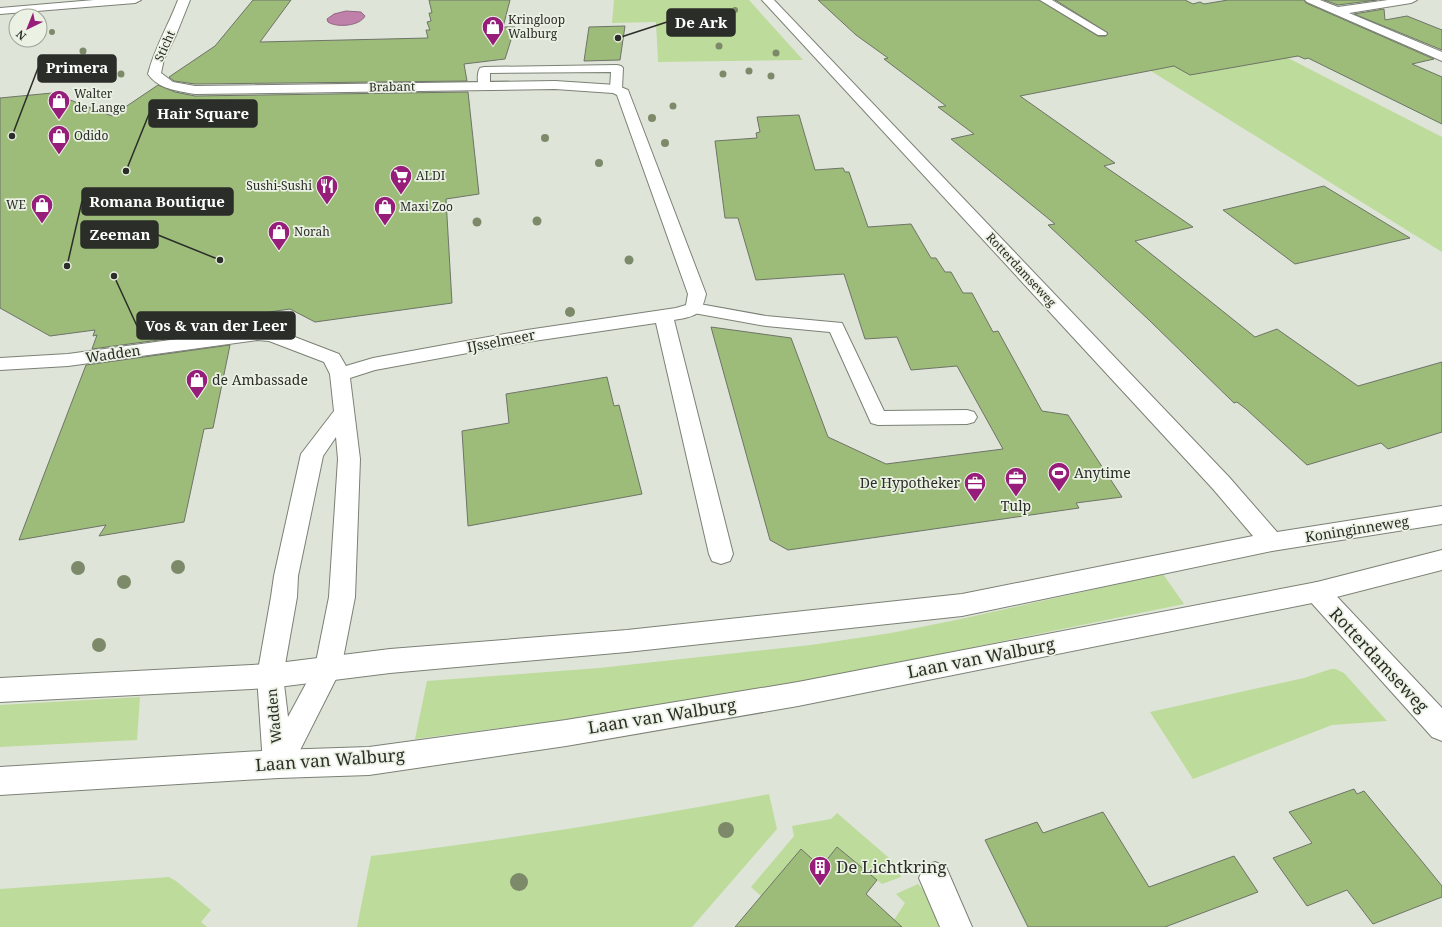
<svg xmlns="http://www.w3.org/2000/svg" width="1442" height="927" font-family="'Noto Serif',serif">
<style>
.green{fill:#bddb9b}
.water{fill:#bf80aa;stroke:#926783}
.building{fill:#9dbb79;stroke:#6e7468}
.lines{fill:none;stroke-linecap:round;stroke-linejoin:round}
.lane-casing{stroke:#7b8175;stroke-width:2}
.street-casing{stroke:#7b8175;stroke-width:2}
.secondary-casing{stroke:#7b8175;stroke-width:2}
.lane{fill:#fff;fill-rule:evenodd}
.street{fill:#fff;fill-rule:evenodd}
.secondary{fill:#fff;fill-rule:evenodd}
.tree{fill:#7d8a6a}
.labels{text-anchor:middle;stroke-width:3.5;stroke-linejoin:round;paint-order:stroke}
.far-poi-label{font-size:12px;fill:#2a2d28;stroke:#ebf2e4;text-anchor:start}
.far-street-label{font-size:12px;fill:#2a2d28;stroke:#ebf2e4}
.street-label{font-size:14px;fill:#2a2d28;stroke:#ebf2e4}
.poi-label{font-size:14px;fill:#2a2d28;stroke:#ebf2e4;text-anchor:start}
.near-street-label{font-size:17px;fill:#2a2d28;stroke:#ebf2e4}
.near-poi-label{font-size:17px;fill:#2a2d28;stroke:#ebf2e4;text-anchor:start}
.leader{fill:none;stroke:#2a2d28;stroke-width:1.5}
.callout-dot{fill:#2a2d28;stroke:#ebf2e4;stroke-width:1.5}
.callout{fill:#2a2d28;stroke:#2a2d28;stroke-width:1.5}
.callout-label{font-size:15px;text-anchor:middle;font-weight:bold;fill:#fff}
</style>
<rect width="100%" height="100%" fill="#dee4d7"/>
<path class="green" d="M614 0H749L803 60 658 62 656 22 612 23Z
M1204 15 1442 137V252L1093 35Z
M1163 574 1184 604 813 680 609 714 415 739 427 681 599 668 811 645 891 633 961 619Z
M1331 669H1335L1344 673 1387 721 1332 725 1193 779 1150 712 1304 678Z
M140 697 137 740 0 747V705Z
M769 794 777 829 692 927H357L371 856C504 840 637 819 769 794Z
M837 813 896 864 901 877 882 884 837 847 821 867 801 849 761 896 751 887 794 836 792 826 831 819Z
M169 877 176 881 211 910 201 922 207 927H0V889Z
M918 884 925 892 940 927H902L894 920 905 903 896 894Z"/>
<path class="water" d="M346 11 361 12 365 16C360 26 337 28 328 22L327 19 334 14Z"/>
<path class="building" d="M253 0H291L260 42 428 38 426 30H430L427 22 431 21 429 13H432L429 0H510L503 27H515L505 59 464 64 467 81 195 84 174 81 169 77 215 46Z
M818 0H1039L1098 36H1106L1108 33 1055 0H1185L1193 4 1200 2 1204 4 1228 0H1304L1306 3 1434 59 1412 64 1442 77V124L1308 58 1305 59 1298 56 1190 75 1174 66 1020 96 1115 163 1104 166 1193 227 1135 241 1255 337 1277 329 1358 386 1442 362V432L1388 449 1381 443 1307 465 1246 409 1237 402 1234 403 1149 320 1048 225 1055 224 951 139 974 134 938 107 946 106 884 59 888 58 856 35Z
M1324 0H1377L1338 5Z
M1384 9 1385 20 1407 16 1442 30V50L1354 14Z
M625 26 620 60 584 61 589 27Z
M158 85 175 92 195 96 468 92 479 194 446 199 452 303 315 322 290 309 236 317 233 330 92 349 97 335 93 336 95 330 50 336 0 308V98L52 93 112 116Z
M799 115 815 170 843 168 845 172H849L868 227 911 224 931 258H936L945 272H951L963 293H972L993 332 998 331 1042 411 1068 415 1122 497 1076 503 1079 508 788 550 770 540 711 327 791 338 828 437 886 464 1003 449 957 366 911 370 897 337 865 339 844 274 756 280 738 218H725L715 141 757 138 756 133 760 132 757 117Z
M1324 186 1410 238 1295 264 1223 210Z
M230 345 213 428 204 429 184 522 99 536 106 525 19 540 86 365Z
M607 377 614 406 619 405 642 494 468 526 462 431 509 423 506 394Z
M1354 789 1357 794 1364 791 1420 859 1442 886V897L1373 924 1347 890 1307 906 1273 858 1312 843 1289 812Z
M1103 812 1149 887 1234 856 1258 892 1165 927H1028L985 840 1037 822 1043 833Z
M837 847 877 880 866 894 902 927H735L801 849 821 867Z"/>
<g class="lines">
<g class="lane-casing">
<path id="lane" d="M1040 0H1052L1107 33 1106 35H1098Z
M617 65 621 66 623 68 622 89 620 92H612L610 89 611 72 490 73V86L488 89H480C477 84 477 72 480 68L484 67Z
M694 303 766 316 842 323 884 411 967 410 974 412 977 417 974 422 967 424 878 425 871 423 830 332 766 326 688 312 686 308 688 304Z"/>
</g>
<g class="street-casing">
<path id="street" d="M94 0H141L135 3 0 14V8Z
M178 0H190L176 35 164 59 161 73 173 82 195 86 555 81 616 85 628 90 706 294C701 316 696 316 674 320L733 554 730 561 721 564 712 561 709 554 656 323 527 342 375 370 350 378 360 459 355 597 341 669 288 774 278 778 268 774 263 764 257 676 271 597 274 576 301 454 334 411 330 374 324 362 269 341 257 340 68 366 0 370V358L68 354 257 328 279 331 339 354 346 366 373 358 527 330 676 308 686 305 688 294 617 95 613 93 555 89 195 94C178 91 158 89 148 74 154 49 169 24 178 0ZM336 437 338 459 329 597 315 667 288 717 283 676 297 597 298 576 323 456Z
M1305 0H1320L1338 7 1388 0H1417L1411 3 1349 13 1442 52V61L1307 2Z
M1317 582 1326 585 1442 708V741L1432 737 1308 599 1304 592 1308 585Z
M935 862 946 867 972 927H940L919 878 924 867Z"/>
</g>
<g class="secondary-casing">
<path id="secondary" d="M762 0H774L1229 477 1277 532 1442 506V524L1272 551 962 616 627 652 390 673 270 688 0 702V678L270 664 390 649 627 630 962 594 1253 536 1213 489Z
M1442 550V570L1317 602 798 706 566 746 369 775 278 778 0 795V767L278 750 369 747 566 720 798 682 1317 582Z"/>
</g>
<use href="#lane" class="lane"/>
<use href="#street" class="street"/>
<use href="#secondary" class="secondary"/>
</g>
<g class="tree">
<circle cx="735" cy="10" r="3"/>
<circle cx="52" cy="32" r="3"/>
<circle cx="719" cy="46" r="3.5"/>
<circle cx="83" cy="51" r="3.5"/>
<circle cx="776" cy="53" r="3.5"/>
<circle cx="749" cy="71" r="3.5"/>
<circle cx="121" cy="74" r="3.5"/>
<circle cx="723" cy="74" r="3.5"/>
<circle cx="771" cy="76" r="3.5"/>
<circle cx="673" cy="106" r="3.5"/>
<circle cx="652" cy="118" r="4"/>
<circle cx="545" cy="138" r="4"/>
<circle cx="665" cy="143" r="4"/>
<circle cx="599" cy="163" r="4"/>
<circle cx="537" cy="221" r="4.5"/>
<circle cx="477" cy="222" r="4.5"/>
<circle cx="629" cy="260" r="4.5"/>
<circle cx="570" cy="312" r="5"/>
<circle cx="178" cy="567" r="7"/>
<circle cx="78" cy="568" r="7"/>
<circle cx="124" cy="582" r="7"/>
<circle cx="99" cy="645" r="7"/>
<circle cx="726" cy="830" r="8"/>
<circle cx="519" cy="882" r="9"/>
</g>
<defs>
<g id="shop-pin" transform="scale(1.15)"><path d="M0 17L-7.5 6A9.5 9.5 0 1 1 7.5 6Z" fill="#961e7a" stroke="#ebf2e4"/><path d="M-5-2.5h2.3a2.7 3.5 0 0 1 5.4 0H5L5.5 6h-11ZM-1.5-2.5h3a1.5 2.3 0 0 0-3 0Z" fill="#fff"/></g>
<g id="supermarket-pin" transform="scale(1.15)"><path d="M0 17L-7.5 6A9.5 9.5 0 1 1 7.5 6Z" fill="#961e7a" stroke="#ebf2e4"/><path d="M-6-5.5h2.5l.6 2H6L4.5 2H-2.5L-4.4-4H-6ZM-1.5 3.2a1.3 1.3 0 1 0 .1 0ZM3 3.2a1.3 1.3 0 1 0 .1 0Z" fill="#fff"/></g>
<g id="restaurant-pin" transform="scale(1.15)"><path d="M0 17L-7.5 6A9.5 9.5 0 1 1 7.5 6Z" fill="#961e7a" stroke="#ebf2e4"/><path d="M-5-6h1v4h1v-4h1v4h1v-4h1v5L-1.5 .5V6h-2V.5L-5-1ZM5-6V6H3V1.5H1.5Q1.5-4 5-6Z" fill="#fff"/></g>
<g id="stadium-pin" transform="scale(1.15)"><path d="M0 17L-7.5 6A9.5 9.5 0 1 1 7.5 6Z" fill="#961e7a" stroke="#ebf2e4"/><path d="M0-5a6.5 5 0 1 0 0 10a6.5 5 0 1 0 0-10ZM-3.5-1.8h7v3.6h-7Z" fill="#fff"/></g>
<g id="office-pin" transform="scale(1.15)"><path d="M0 17L-7.5 6A9.5 9.5 0 1 1 7.5 6Z" fill="#961e7a" stroke="#ebf2e4"/><path d="M-6-3h4V-5.5h4V-3h4V5H-6ZM-1-4.5V-3h2v-1.5ZM-6 0V1H6V0Z" fill="#fff"/></g>
<g id="building-pin" transform="scale(1.15)"><path d="M0 17L-7.5 6A9.5 9.5 0 1 1 7.5 6Z" fill="#961e7a" stroke="#ebf2e4"/><path d="M-4-6H4V6H1V3H-1V6H-4ZM-2.5-4.3h1.7v1.8h-1.7ZM.8-4.3h1.7v1.8H.8ZM-2.5-1h1.7V.8h-1.7ZM.8-1h1.7V.8H.8Z" fill="#fff"/></g>
</defs>
<g fill-rule="evenodd">
<use href="#shop-pin" x="493" y="27"/>
<use href="#shop-pin" x="59" y="101"/>
<use href="#shop-pin" x="59" y="136"/>
<use href="#supermarket-pin" x="401" y="176"/>
<use href="#restaurant-pin" x="327" y="186"/>
<use href="#shop-pin" x="42" y="205"/>
<use href="#shop-pin" x="385" y="207"/>
<use href="#shop-pin" x="279" y="232"/>
<use href="#shop-pin" x="197" y="380"/>
<use href="#stadium-pin" x="1059" y="473"/>
<use href="#office-pin" x="1016" y="478"/>
<use href="#office-pin" x="975" y="483"/>
<use href="#building-pin" x="820" y="867"/>
</g>
<g class="labels">
<g class="far-poi-label">
<text x="508" y="24">Kringloop<tspan x="508" dy="14">Walburg</tspan></text>
<text x="74" y="98">Walter<tspan x="74" dy="14">de Lange</tspan></text>
<text x="74" y="140">Odido</text>
<text x="416" y="180">ALDI</text>
<text x="312" y="190" text-anchor="end">Sushi-Sushi</text>
<text x="26" y="209" text-anchor="end">WE</text>
<text x="400" y="211">Maxi Zoo</text>
<text x="294" y="236">Norah</text>
</g>
<g class="far-street-label">
<text transform="translate(165 46) rotate(-66)" y="4">Sticht</text>
<text transform="translate(392 87) rotate(-1)" y="4">Brabant</text>
<text transform="translate(1021 270) rotate(47)" y="4">Rotterdamseweg</text>
</g>
<g class="street-label">
<text transform="translate(501 341) rotate(-11)" y="5">IJsselmeer</text>
<text transform="translate(113 354) rotate(-8)" y="5">Wadden</text>
<text transform="translate(1357 529) rotate(-9)" y="5">Koninginneweg</text>
<text transform="translate(274 716) rotate(-95)" y="5">Wadden</text>
</g>
<g class="poi-label">
<text x="212" y="385">de Ambassade</text>
<text x="1074" y="478">Anytime</text>
<text x="960" y="488" text-anchor="end">De Hypotheker</text>
<text x="1016" y="511" text-anchor="middle">Tulp</text>
</g>
<g class="near-street-label">
<text transform="translate(981 658) rotate(-11)" y="6">Laan van Walburg</text>
<text transform="translate(1379 660) rotate(47)" y="6">Rotterdamseweg</text>
<text transform="translate(662 716) rotate(-9)" y="6">Laan van Walburg</text>
<text transform="translate(330 760) rotate(-4)" y="6">Laan van Walburg</text>
</g>
<g class="near-poi-label">
<text x="836" y="873">De Lichtkring</text>
</g>
</g>
<path class="leader" d="M618 38L667 22M12 136L38 68M126 171L149 114M67 266L82 201M220 260L158 235M114 276L137 326"/>
<g class="callout-dot">
<circle cx="618" cy="38" r="4"/>
<circle cx="12" cy="136" r="4"/>
<circle cx="126" cy="171" r="4"/>
<circle cx="67" cy="266" r="4"/>
<circle cx="220" cy="260" r="4"/>
<circle cx="114" cy="276" r="4"/>
</g>
<g class="callout">
<rect x="667" y="9" width="68" height="27" rx="4"/>
<rect x="38" y="55" width="78" height="27" rx="4"/>
<rect x="149" y="100" width="108" height="27" rx="4"/>
<rect x="82" y="188" width="151" height="27" rx="4"/>
<rect x="81" y="221" width="77" height="27" rx="4"/>
<rect x="137" y="312" width="158" height="27" rx="4"/>
</g>
<g class="callout-label">
<text x="701" y="28">De Ark</text>
<text x="77" y="73">Primera</text>
<text x="203" y="119">Hair Square</text>
<text x="157" y="207">Romana Boutique</text>
<text x="120" y="240">Zeeman</text>
<text x="216" y="331">Vos &amp; van der Leer</text>
</g>
<g transform="translate(28 28) rotate(223)"><circle r="19" fill="#ebf2e4" stroke="#9ea399"/>
<path d="M0-3L7 15L0 10L-7 15Z" fill="#961e7a"/>
<text y="-6" font-size="11" font-weight="bold" text-anchor="middle" fill="#2a2d28">N</text>
</g>
</svg>
